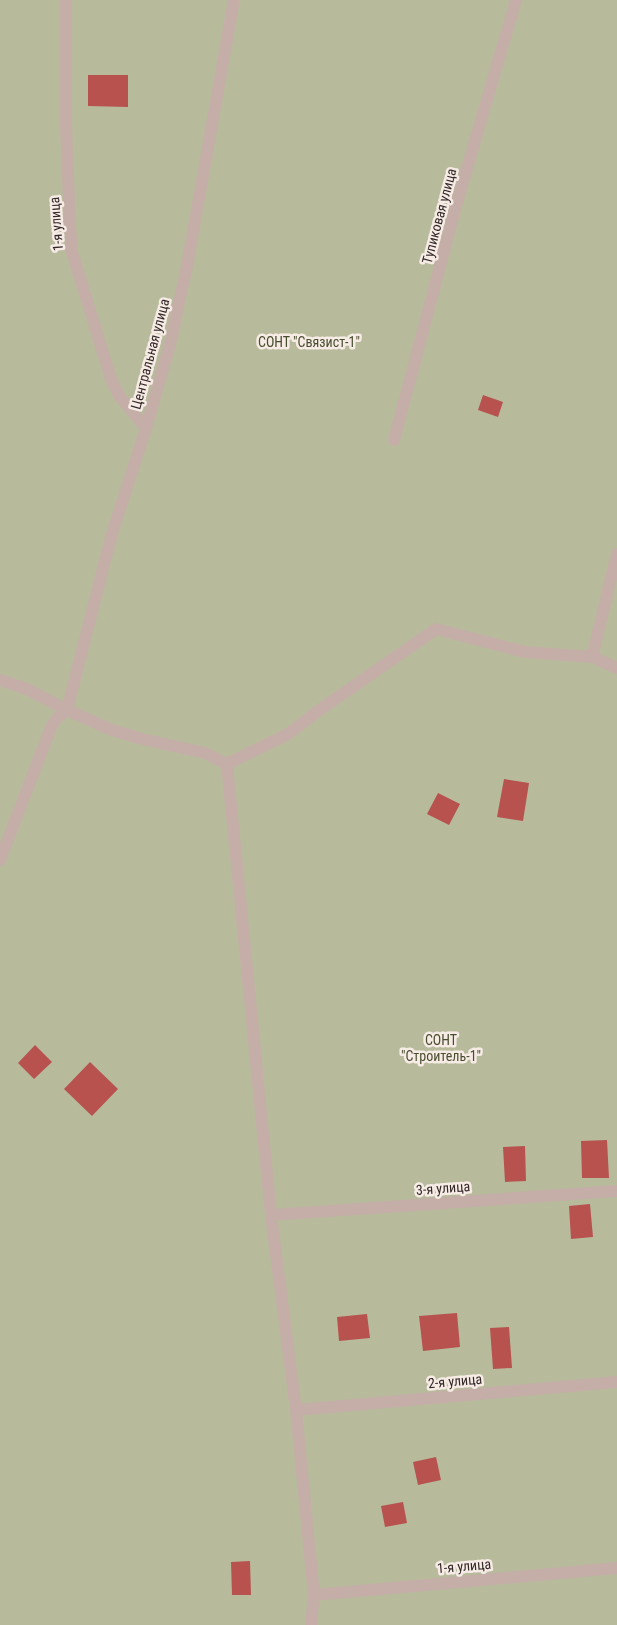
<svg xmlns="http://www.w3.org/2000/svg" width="617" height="1625" font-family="'Roboto Condensed',sans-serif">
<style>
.green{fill:#b7bb9c}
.building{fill:#b7524f}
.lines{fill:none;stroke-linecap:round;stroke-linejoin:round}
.service{stroke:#c4aea7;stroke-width:12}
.minor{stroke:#c4aea7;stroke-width:12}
.labels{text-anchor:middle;stroke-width:5;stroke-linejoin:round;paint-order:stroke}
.street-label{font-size:14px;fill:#322827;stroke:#f6ebe5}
.park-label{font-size:14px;fill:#484d2e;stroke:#f6ebe5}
</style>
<rect width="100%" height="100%" fill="#eee0da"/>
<path class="green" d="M0 0H617V1625H0Z"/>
<path class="building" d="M88 75H128V107L88 106Z
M483 395 503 402 498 417 478 410Z
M504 779 529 783 523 821 497 817Z
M438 793 460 804 449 825 427 814Z
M35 1045 52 1062 34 1079 18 1063Z
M90 1062 118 1089 92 1116 64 1089Z
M607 1140 609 1178H582L581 1141Z
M525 1146 526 1181 505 1182 503 1147Z
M590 1204 593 1237 571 1239 569 1206Z
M457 1313 460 1347 423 1351 419 1316Z
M367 1314 370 1338 339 1341 337 1317Z
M509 1327 512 1368 493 1369 490 1328Z
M436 1457 441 1480 418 1485 413 1462Z
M403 1502 407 1523 385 1527 381 1506Z
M250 1561 251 1595H232L231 1562Z"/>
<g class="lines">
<path class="service" d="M394 440 456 206 516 0
M0 680 27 689 67 710 58 717 52 725 0 860"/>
<path class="minor" d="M66 0V124L70 227 72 252 112 382 120 397 146 428
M234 0 187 266 170 344 146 428 111 537 67 710 112 730 142 739 205 753 227 764 271 1215 296 1410 314 1595 311 1625
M592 657 617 554
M227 764 288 734 318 711 436 629 525 652 592 657 617 668
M271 1215 617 1191
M296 1410 617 1382
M314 1595 617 1568"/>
</g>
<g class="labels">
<g class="street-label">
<text transform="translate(439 216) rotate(-75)" y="5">Тупиковая улица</text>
<text transform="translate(56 224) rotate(-94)" y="5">1-я улица</text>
<text transform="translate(150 354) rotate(-75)" y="5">Центральная улица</text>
<text transform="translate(443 1188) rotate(-4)" y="5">3-я улица</text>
<text transform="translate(455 1381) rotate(-5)" y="5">2-я улица</text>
<text transform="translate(464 1566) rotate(-5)" y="5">1-я улица</text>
</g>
<g class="park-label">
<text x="309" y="347">СОНТ "Связист-1"</text>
<text x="441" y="1045">СОНТ<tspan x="441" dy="16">"Строитель-1"</tspan></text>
</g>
</g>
</svg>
